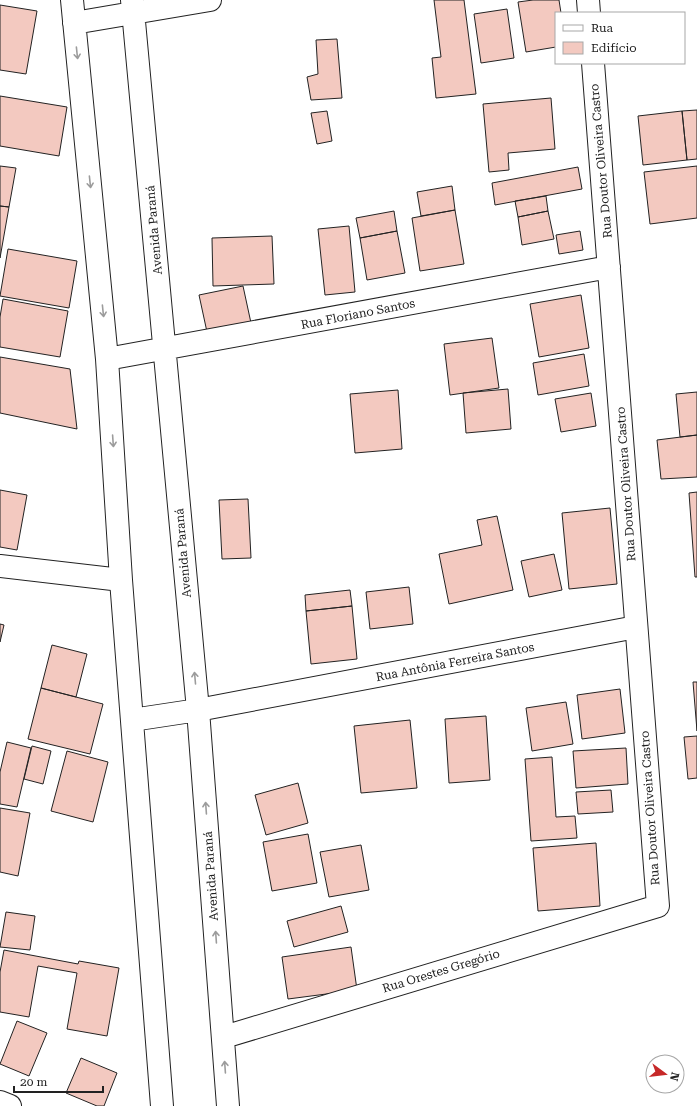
<svg xmlns="http://www.w3.org/2000/svg" width="697" height="1106" font-family="'Roboto Serif',serif">
<style>
.building{fill:#f3c9c0;stroke:#222}
.lines{fill:none;stroke-linecap:round;stroke-linejoin:round}
.minor-casing{stroke:#222;stroke-width:24}
.minor{stroke:#fff;stroke-width:22}
.oneway{stroke:#9c9c9c}
.labels{text-anchor:middle;stroke-width:3;stroke-linejoin:round;paint-order:stroke}
.street-label{font-size:12px;fill:#222;stroke:#fff}
</style>
<rect width="100%" height="100%" fill="#fff"/>
<path class="building" d="M434 0H464L476 94 436 98 432 58 441 57Z
M533 0H559L561 13H556V47L526 52 518 2Z
M0 5 37 11 26 74 0 70Z
M507 9 514 58 481 63 474 14Z
M337 39 342 98 311 100 307 77 318 74 316 40Z
M0 96 67 107 59 156 0 146Z
M551 98 555 149 508 153 509 170 489 172 483 104Z
M697 110V159L687 160 682 111Z
M327 111 332 141 317 144 311 113Z
M682 111 687 160 643 165 638 116Z
M0 166 16 168 9 207 0 206Z
M697 166V218L650 224 644 172Z
M578 167 582 189 495 205 492 183Z
M452 186 455 210 421 216 417 192Z
M546 196 548 211 518 217 515 201Z
M0 206 9 207 0 258Z
M455 210 464 264 420 271 412 218Z
M394 211 397 231 360 238 356 218Z
M548 211 554 239 522 245 518 217Z
M349 226 355 292 325 295 318 229Z
M397 231 405 273 367 280 360 238Z
M580 231 583 250 559 254 556 235Z
M272 236 274 284 213 286 212 238Z
M8 249 77 261 69 308 0 296Z
M243 286 251 323 207 332 199 295Z
M581 295 589 348 539 357 530 304Z
M3 299 68 311 60 357 0 347V317Z
M492 338 499 388 450 395 444 344Z
M584 354 589 386 538 395 533 363Z
M0 357 70 369 77 429 0 413Z
M508 389 511 429 466 433 463 393Z
M398 390 402 449 355 453 350 394Z
M697 392V435L680 437 676 394Z
M591 393 596 426 561 432 555 399Z
M697 435V477L661 479 657 440Z
M0 490 27 495 17 550 0 547Z
M697 492V577H695L689 493Z
M248 499 251 558 222 559 219 500Z
M610 508 617 584 569 589 562 513Z
M497 516 513 590 449 604 439 554 482 545 477 520Z
M554 554 562 590 529 597 521 561Z
M409 587 413 624 370 629 366 592Z
M350 590 352 606 306 611 305 595Z
M352 606 357 659 311 664 306 611Z
M0 624 4 625 0 642Z
M52 645 87 654 76 697 41 688Z
M693 682H697V731Z
M41 688 103 704 90 754 28 739Z
M620 689 625 733 582 739 577 695Z
M566 702 573 744 532 751 526 708Z
M486 716 490 780 449 783 445 719Z
M410 720 417 788 361 793 354 726Z
M697 736V778L688 779 684 737Z
M7 742 31 748 17 807 0 804V772Z
M32 746 51 751 43 784 24 779Z
M626 748 628 784 576 788 573 751Z
M67 751 108 762 93 822 51 811Z
M552 757 556 817 575 816 577 838 531 841 525 759Z
M298 783 308 823 266 835 255 795Z
M611 790 613 812 578 814 576 792Z
M0 808 30 813 18 876 0 872Z
M308 834 317 883 272 891 263 842Z
M596 843 600 906 538 911 533 848Z
M361 845 369 890 329 897 320 852Z
M341 906 348 932 294 947 287 921Z
M6 912 35 916 30 950 0 947Z
M351 947 357 990 288 999 282 957Z
M4 950 78 964 79 961 119 968 107 1036 67 1029 77 973 38 966 29 1017 0 1012V972Z
M17 1021 47 1033 29 1076 0 1064Z
M81 1058 117 1073 104 1106H97L66 1093Z"/>
<g class="lines">
<g class="minor-casing">
<path id="minor" d="M72 0 107 359 121 580 162 1106
M132 0 198 710 228 1106
M588 0 589 13
M74 23 210 0
M107 359 609 267
M0 566 121 580
M132 720 198 710 636 627
M224 1037 658 906 593 63
M0 1102 10 1106"/>
</g>
<use href="#minor" class="minor"/>
</g>
<defs><path id="oneway-shaft" d="M-6 0H5M1.5-3L5.5 0L1.5 3" fill="none" stroke-width="1.6" stroke-linecap="round" stroke-linejoin="round"/></defs>
<g class="oneway">
<use href="#oneway-shaft" transform="translate(77 53) rotate(84)"/>
<use href="#oneway-shaft" transform="translate(90 182) rotate(84)"/>
<use href="#oneway-shaft" transform="translate(103 311) rotate(84)"/>
<use href="#oneway-shaft" transform="translate(113 441) rotate(86)"/>
<use href="#oneway-shaft" transform="translate(195 678) rotate(-95)"/>
<use href="#oneway-shaft" transform="translate(206 808) rotate(-94)"/>
<use href="#oneway-shaft" transform="translate(216 937) rotate(-94)"/>
<use href="#oneway-shaft" transform="translate(225 1067) rotate(-94)"/>
</g>
<g class="labels">
<g class="street-label">
<text transform="translate(601 161) rotate(-95)" y="4">Rua Doutor Oliveira Castro</text>
<text transform="translate(154 230) rotate(-95)" y="4">Avenida Paraná</text>
<text transform="translate(358 314) rotate(-11)" y="4">Rua Floriano Santos</text>
<text transform="translate(626 484) rotate(-94)" y="4">Rua Doutor Oliveira Castro</text>
<text transform="translate(183 553) rotate(-95)" y="4">Avenida Paraná</text>
<text transform="translate(455 662) rotate(-11)" y="4">Rua Antônia Ferreira Santos</text>
<text transform="translate(650 808) rotate(-94)" y="4">Rua Doutor Oliveira Castro</text>
<text transform="translate(211 876) rotate(-94)" y="4">Avenida Paraná</text>
<text transform="translate(441 971) rotate(-17)" y="4">Rua Orestes Gregório</text>
</g>
</g>
<rect x="555" y="12" width="130" height="52" fill="#ffffff" stroke="#a7a7a7"/>
<rect x="563" y="25" width="20" height="6" fill="#ffffff" stroke="#a7a7a7"/>
<text x="591" y="32" font-size="12" fill="#222222">Rua</text>
<rect x="563" y="42" width="20" height="12" fill="#f3c9c0" stroke="#a7a7a7"/>
<text x="591" y="52" font-size="12" fill="#222222">Edifício</text>
<g transform="translate(665 1074) rotate(105)"><circle r="19" fill="#ffffff" stroke="#a7a7a7"/>
<path d="M0-3L7 15L0 10L-7 15Z" fill="#c62828"/>
<text y="-6" font-size="11" font-weight="bold" text-anchor="middle" fill="#222222">N</text>
</g>
<path d="M14 1086v6h89v-6" fill="none" stroke="#222222" stroke-width="2"/>
<text x="20" y="1086" font-size="12" fill="#222222" stroke="#ffffff" stroke-width="3" paint-order="stroke">20 m</text>
</svg>
